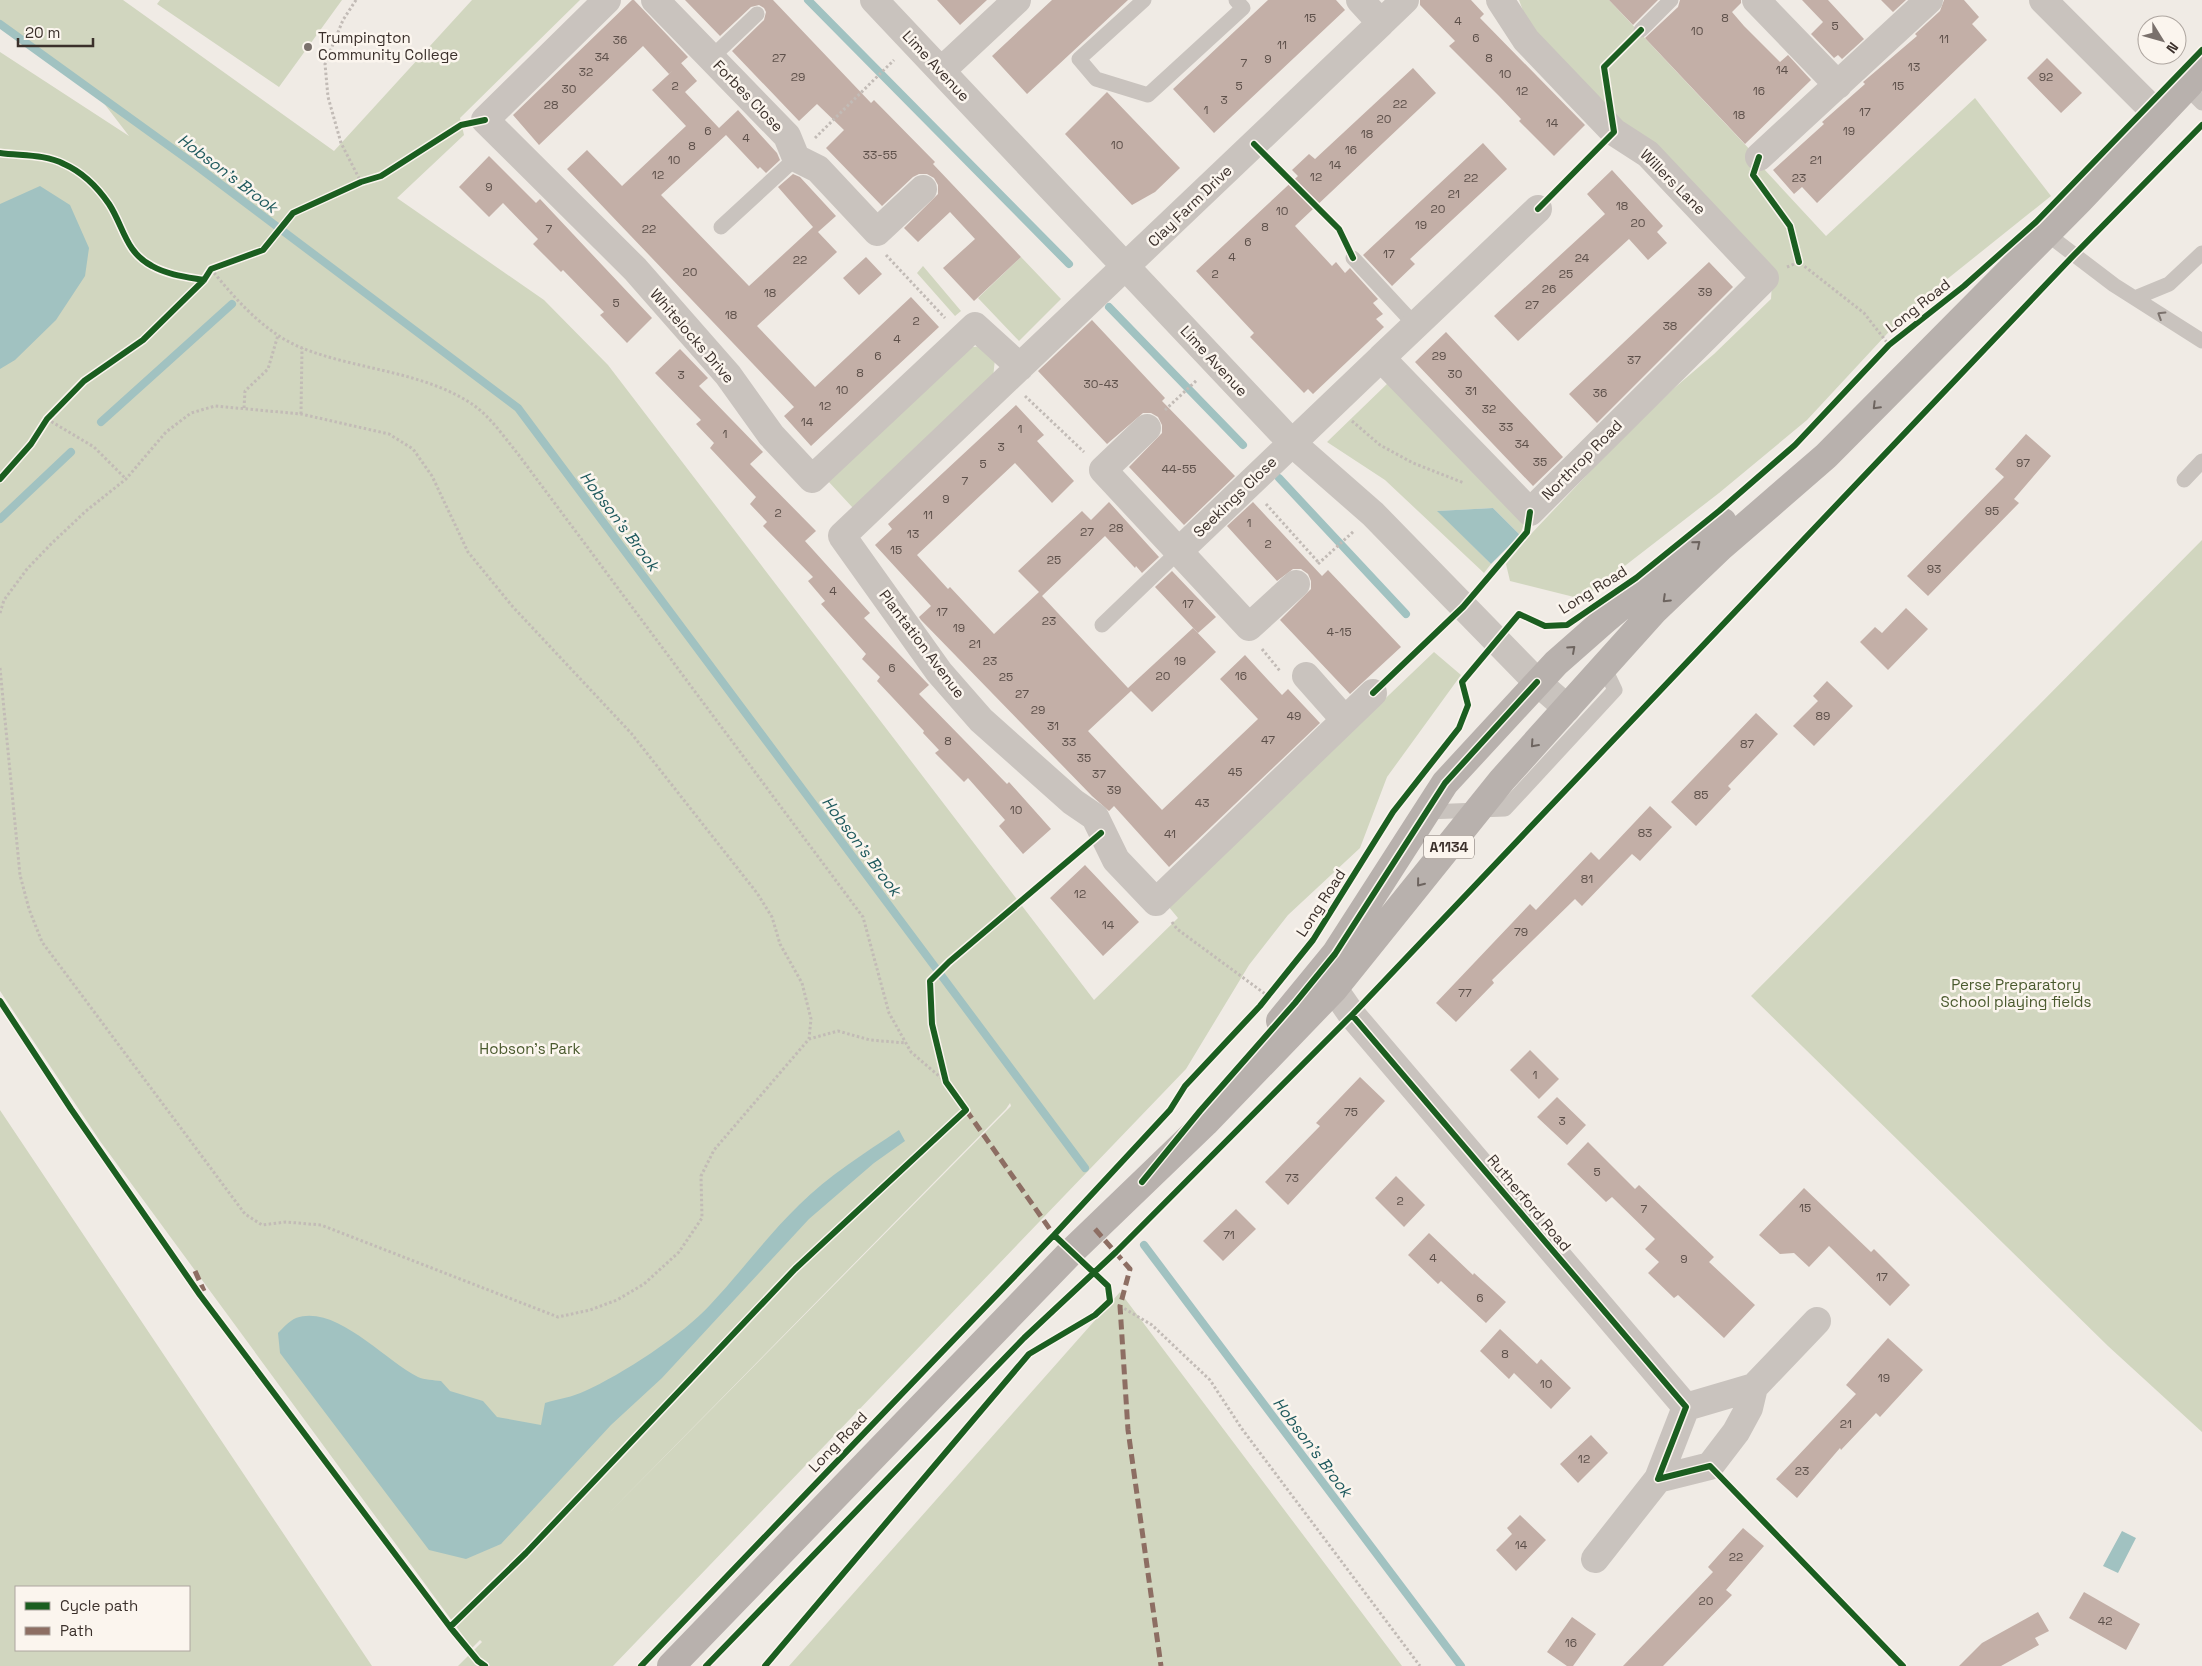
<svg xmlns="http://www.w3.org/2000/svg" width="2202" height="1666" font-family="'Space Grotesk',sans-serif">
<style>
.green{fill:#d1d6bf;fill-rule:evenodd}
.water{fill:#a1c2c1}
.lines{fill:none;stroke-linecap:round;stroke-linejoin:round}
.stream{stroke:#a1c2c1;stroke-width:8}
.building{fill:#c3afa7}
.path{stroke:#c2bbb6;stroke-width:3;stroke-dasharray:2.5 2.5;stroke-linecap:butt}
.service{stroke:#c9c3be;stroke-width:15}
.minor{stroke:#c9c3be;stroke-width:28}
.primary{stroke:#b8b1ad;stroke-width:28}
.quiet{stroke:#8d6e63;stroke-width:5;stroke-dasharray:10 5;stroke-linecap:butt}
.cycleway-casing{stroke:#fbf5ee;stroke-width:9}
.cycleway{stroke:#1b5e20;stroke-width:6}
.oneway{stroke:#7b726d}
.oneway2{stroke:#6d645f}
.poi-dot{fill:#7a716c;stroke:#fbf5ee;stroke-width:2}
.labels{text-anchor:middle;stroke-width:5;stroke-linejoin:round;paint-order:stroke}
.number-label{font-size:12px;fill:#5d504a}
.shield{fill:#fbf5ee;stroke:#756b66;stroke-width:1}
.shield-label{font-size:14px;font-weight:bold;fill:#3b302b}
.poi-label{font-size:15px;fill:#3b302b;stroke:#fbf5ee;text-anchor:start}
.street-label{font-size:15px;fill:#3b302b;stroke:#fbf5ee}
.park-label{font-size:15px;fill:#4a5a2e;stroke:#fbf5ee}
.water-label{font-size:16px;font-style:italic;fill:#1f5a5e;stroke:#fbf5ee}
</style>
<rect width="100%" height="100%" fill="#f0ebe5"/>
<path class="green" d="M0 0H123L334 151 472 0H580L460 118 464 135 397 198 544 300 608 365 1094 1000 1178 918 1168 906 1434 652 1461 675 1387 777 1360 848 1288 915 1249 965 1186 1069 613 1666H458L482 1642 480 1640 472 1648 100 1141 0 991V52L129 136 96 93 0 22ZM1010 1103 1011 1106 600 1522 1006 1109Z
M160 0H342L279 87 157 4Z
M1519 0H1609L1753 153 1763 168 1826 236 1975 98 2051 196 1911 308 1807 420 1719 493 1582 599 1510 581 1506 564 1531 534 1618 442 1672 390 1714 354 1771 299 1772 283 1752 250 1645 136 1622 128 1532 35Z
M1021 257 1061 299 1019 341 978 298Z
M923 266 961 311 955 316 917 273Z
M981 346 995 359 993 378 853 508 828 481 965 348Z
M1388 383 1525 521 1520 535 1493 508 1438 511 1491 564 1484 573 1385 480 1327 442Z
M2202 540V1432L2108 1346 1751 996Z
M0 1110 372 1666H0ZM16 1587H189V1650H16Z
M1120 1292 1402 1666H789Z"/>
<path class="water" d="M40 186 70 205 89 248 85 276 56 320 15 360 0 369V204Z
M1493 508 1520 535 1491 564 1437 511Z
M899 1130 905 1141 874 1163 809 1219 662 1378 611 1425 501 1544 466 1559 429 1550 280 1353 278 1333C283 1328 289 1321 296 1318 336 1304 384 1360 418 1377 424 1380 434 1380 441 1381L450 1391 483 1401 497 1417 541 1425 545 1403C558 1399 573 1397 585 1391 621 1375 684 1334 710 1305 741 1272 767 1236 799 1205 828 1176 865 1153 899 1130Z
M2122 1531 2136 1538 2118 1573 2103 1566Z"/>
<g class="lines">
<path class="stream" d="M808 0 1069 264
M0 24 194 164 518 408 1085 1168
M1109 307 1243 445
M101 422 232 304
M1279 478 1406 614
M0 519 71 452
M1144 1245 1461 1666"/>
</g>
<path class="building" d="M632 0H634L688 57 669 74 643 46 539 145 513 115Z
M685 0H773L871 103 874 100 935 162 933 164 1021 257 974 301 943 268 975 239 950 212 918 242 904 228 938 194V185L934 178 927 174H919L913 177 882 206 826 148 844 130 817 104 799 121 732 51 764 20 766 12 764 8 759 5 751 7 720 36Z
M937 0H987L960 25Z
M1052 0H1128L1027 94 992 56Z
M1268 0H1336L1345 10 1214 133 1173 89Z
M1420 0H1471L1484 14 1480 18 1585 125 1554 156 1519 121 1521 119 1499 96 1449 46 1455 41 1420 5Z
M1609 0H1658L1633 25Z
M1680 0H1741V3L1732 12 1744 26 1780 62 1788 55 1811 80 1745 144 1645 38 1678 7Z
M1802 0H1828L1864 39 1842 59 1838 55 1834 58 1811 34 1823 22Z
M1881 0H1906L1893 12Z
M1944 0H1964L1979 17 1972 24 1987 40 1817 203 1802 187 1794 194 1773 170 1824 124 1822 122 1865 84 1863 82 1917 36 1915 34 1940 11Z
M2047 58 2082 93 2061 113 2027 78Z
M681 63 697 81 685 92 719 128 738 110 777 153 780 160 766 173 760 167 758 169 726 135 661 195 749 286 813 227 778 187 793 174 800 177 836 216 818 232 837 252 757 326 815 387 911 297 939 327 811 446 784 416 794 407 567 169 587 150 622 186 686 126 652 90Z
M1413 68 1436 93 1295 226 1332 266 1336 262 1345 273 1350 268 1378 299 1373 303 1383 314 1376 319 1384 327 1313 394 1308 389 1304 393 1250 337 1254 333 1196 271 1298 176 1292 170 1309 154 1315 159Z
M1107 92 1180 168 1155 192 1132 205 1065 134Z
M1483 143 1507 169 1410 259 1415 264 1392 286 1363 255Z
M489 156 536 203 540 199 652 318 627 343 600 315 604 312 563 270 561 272 533 244 538 239 503 203 489 217 459 187Z
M1612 170 1663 226 1657 232 1667 243 1648 260 1629 239 1518 341 1494 316 1605 214 1587 194Z
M866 257 882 274 859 295 843 278Z
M1709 262 1733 287 1597 423 1569 394Z
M1092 320 1165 398 1162 401 1235 476 1184 525 1129 467 1162 433V425L1158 417 1151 413H1143L1107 444 1038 371Z
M1446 332 1563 457 1533 486 1415 362Z
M680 349 708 378 699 386 763 452 750 464 816 531 805 541 870 613 864 618 929 685 919 694 1007 784 1009 782 1051 829 1023 854 999 826 1005 820 968 778 964 782 935 753 939 750 923 733 924 731 877 681 880 677 862 659 866 654 821 604 825 601 808 581 813 577 763 526 767 522 750 504 756 497 710 448 714 443 696 424 701 420 655 373Z
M1016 405 1044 435 1037 441 1074 481 1052 503 1015 463 917 555 948 589 950 587 994 634 1039 592 1018 571 1082 511 1091 520 1109 502 1159 557 1142 573 1136 566 1135 568 1105 536 1042 596 1128 688 1193 628 1216 652 1152 712 1131 691 1088 731 1162 810 1258 719 1220 679 1245 655 1282 695 1288 689 1320 723 1169 867 1114 806 1109 811 1092 796 921 620 919 617 931 606 875 545 892 529 888 524Z
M2026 434 2051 456 2014 499 2019 503 1928 596 1907 576 2004 477 1995 469Z
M1253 502 1322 576 1328 570 1401 647 1350 694 1280 620 1311 589V581L1308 574 1301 569H1293L1277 581 1227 526Z
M1172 571 1216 617 1198 633 1155 587Z
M1906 608 1928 629 1888 670 1860 642 1875 627 1882 633Z
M1827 681 1853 706 1814 746 1793 726 1818 701 1813 696Z
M1756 713 1778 734 1728 786 1731 789 1696 826 1671 802Z
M1650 806 1672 827 1640 861 1632 854 1582 906 1575 899 1492 980 1494 983 1456 1022 1436 1003 1530 904 1536 910 1591 852 1599 860Z
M1085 865 1139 922 1103 956 1050 898Z
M1530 1050 1559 1079 1539 1099 1510 1070Z
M1360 1077 1385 1101 1288 1205 1265 1182 1320 1126 1316 1123Z
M1557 1097 1586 1125 1567 1145 1537 1117Z
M1588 1142 1635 1189 1639 1185 1714 1257 1709 1262 1755 1305 1724 1338 1678 1295 1674 1298 1648 1273 1659 1262 1645 1249 1655 1239 1612 1197 1606 1202 1567 1164Z
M1396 1176 1425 1205 1404 1227 1375 1198Z
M1804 1188 1871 1252 1874 1249 1910 1285 1890 1306 1829 1246 1809 1267 1794 1253 1780 1254 1759 1235Z
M1236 1209 1256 1229 1223 1261 1203 1241Z
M1429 1233 1473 1275 1474 1273 1506 1302 1486 1323 1441 1281 1438 1284 1408 1255Z
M1500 1329 1537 1364 1541 1359 1571 1388 1551 1409 1514 1373 1509 1379 1480 1351Z
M1888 1338 1923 1370 1880 1417 1876 1413 1841 1450 1840 1448 1797 1498 1776 1479 1856 1394 1846 1385Z
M1591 1435 1608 1453 1578 1483 1560 1464Z
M1520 1515 1546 1540 1516 1571 1496 1550 1512 1534 1507 1528Z
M1743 1528 1764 1546 1726 1590 1732 1595 1663 1666H1623L1713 1572 1708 1567Z
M2084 1592 2140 1624 2126 1650 2069 1618Z
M2038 1612 2049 1631 2035 1638 2039 1645 2001 1666H1959L1982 1643Z
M1572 1617 1596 1634 1573 1666H1567L1547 1652Z"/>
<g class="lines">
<path class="path" d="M356 0 343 20 325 64 328 97 341 143 361 182
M815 138 894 60
M0 153C21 156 45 154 64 164 82 172 98 188 109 204 124 227 125 252 152 266 168 275 187 277 204 280
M886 255 945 318
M1787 267 1799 262 1864 313 1889 345
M211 269C236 300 265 333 302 348 357 370 422 371 472 404 490 416 504 437 518 454L863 917 889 1013 911 1052 946 1082
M1025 396 1084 452
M244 408 245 391 268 369 278 335
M1165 410 1197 380
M301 414 302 348
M47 419 94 447 126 479
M1352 421 1380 445 1413 463 1464 483
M0 479 31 444 47 419 84 381 143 340 204 280 211 269 263 250 293 213 361 182 381 176 459 126
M1266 504 1319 563
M1318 564 1354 531
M1481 587 1523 536
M0 613 4 600 27 569 52 543 86 511 126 479 166 432 191 413 215 406 301 414 389 434 413 449 432 476 468 552 513 607 631 733 757 893 772 917 780 944 802 983 811 1019 809 1039
M1262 649 1280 671
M0 668 20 875 29 909 42 942 245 1214 262 1225 286 1222 321 1225 558 1317 590 1310 617 1300 644 1284 679 1252 702 1218 701 1176 714 1150 809 1039 838 1031 870 1040 906 1043
M1390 676 1445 623
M1172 922 1177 929 1268 996
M966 1110 946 1082 932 1024 930 981 949 962 1083 849
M1120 1306 1152 1325 1210 1380 1242 1429 1420 1666"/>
<path class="service" d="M1144 0 1079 59 1096 79 1148 95 1243 8 1236 0
M1641 30 1671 0
M711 58 757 14
M2186 87 2202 103
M721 227 796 158
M2047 234 2114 285 2202 341
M1353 258 1416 326
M2135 298 2169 284 2202 253
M2184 480 2202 461
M1102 625 1179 551
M1427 812 1505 809 1615 690 1604 667"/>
<path class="minor" d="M607 0 485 120 635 269 728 375 771 435 812 479 975 326 1020 367
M655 0 787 136 796 158 818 169 877 232 923 189
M874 0 1292 443 1373 514 1537 682 1567 708
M1360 0 1381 23 842 536 939 672 981 720 1073 802 1095 817 1116 860 1156 902 1373 693
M1500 0 1526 40 1614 132 1648 154 1765 278 1530 512 1381 358 1538 209
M1756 0 1838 85
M2043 0 2159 116
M1381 23 1405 0
M941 71 1017 0
M1759 157 1929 0
M1147 428 1103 470 1249 627 1296 584
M1179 551 1381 358
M1306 676 1345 720
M1334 989 1352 1015 1686 1407
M1754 1387 1749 1408 1736 1432 1710 1466 1658 1479 1686 1407Z
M1754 1387 1817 1321
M1595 1559 1658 1479"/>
<path class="primary" d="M1280 1021 1335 954 1445 783 1556 663 1606 619 1723 522
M671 1666 1071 1252 1205 1123 1334 989 1502 780 1654 611 1721 547 1826 456 2080 200 2202 71"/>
<path class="quiet" d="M966 1110 1054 1235
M1095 1229 1130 1269 1120 1306 1128 1430 1161 1666
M195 1271 204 1291"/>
<g class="cycleway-casing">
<path id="cycleway" d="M1254 144 1339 229 1353 258
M0 153C21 156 45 154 64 164 82 172 98 188 109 204 124 227 125 252 152 266 168 275 187 277 204 280
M1759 157 1753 175 1790 226 1799 262
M1538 209 1614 132 1604 67 1641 30
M0 479 31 444 47 419 84 381 143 340 204 280 211 269 263 250 293 213 361 182 381 176 461 125 485 120
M1373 693 1463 607 1527 532 1530 512
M0 1001 71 1109 200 1295 450 1627 478 1661 485 1666
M1352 1015 1686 1407 1658 1479 1710 1466 1903 1666
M1142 1182 1200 1111 1295 1003 1335 954 1445 783 1537 682
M1054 1235 1170 1110 1185 1086 1260 1006 1313 940 1393 812 1459 728 1468 705 1462 682 1519 614 1545 626 1567 625 1636 578 1719 511 1795 445 1889 345 1964 286 2036 222 2202 50
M450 1627 526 1553 795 1269 966 1110 946 1082 932 1024 930 981 949 962 1101 833
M641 1666 1054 1235 1108 1286 1110 1301 1095 1315 1029 1354 765 1666
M706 1666 1024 1338 1116 1252 1352 1015 2074 255 2202 125"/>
</g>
<use href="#cycleway" class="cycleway"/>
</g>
<defs><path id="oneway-chevron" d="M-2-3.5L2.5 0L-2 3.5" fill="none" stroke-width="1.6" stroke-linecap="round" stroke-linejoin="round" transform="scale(1.25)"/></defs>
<use class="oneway" href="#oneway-chevron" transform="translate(2161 315) rotate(-148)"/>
<g class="oneway2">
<use href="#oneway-chevron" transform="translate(1876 406) rotate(135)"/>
<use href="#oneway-chevron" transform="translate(1697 544) rotate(-40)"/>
<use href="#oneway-chevron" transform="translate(1666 599) rotate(136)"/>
<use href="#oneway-chevron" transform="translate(1572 649) rotate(-42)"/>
<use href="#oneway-chevron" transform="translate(1534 744) rotate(132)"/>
<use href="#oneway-chevron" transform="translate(1420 883) rotate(129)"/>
</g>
<circle class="poi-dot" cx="308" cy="47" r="5"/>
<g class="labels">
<g class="number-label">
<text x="1310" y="22">15</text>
<text x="1725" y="22">8</text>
<text x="1458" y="25">4</text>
<text x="1835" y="30">5</text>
<text x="1697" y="35">10</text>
<text x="1476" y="42">6</text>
<text x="1944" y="43">11</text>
<text x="620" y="44">36</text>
<text x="1282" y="49">11</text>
<text x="602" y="61">34</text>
<text x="779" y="62">27</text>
<text x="1489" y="62">8</text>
<text x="1268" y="63">9</text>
<text x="1244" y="67">7</text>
<text x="1914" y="71">13</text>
<text x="1782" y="74">14</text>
<text x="586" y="76">32</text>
<text x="1505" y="78">10</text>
<text x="798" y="81">29</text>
<text x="2046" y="81">92</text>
<text x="675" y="90">2</text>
<text x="1239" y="90">5</text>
<text x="1898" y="90">15</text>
<text x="569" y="93">30</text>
<text x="1522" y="95">12</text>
<text x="1759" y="95">16</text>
<text x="1224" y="104">3</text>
<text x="1400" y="108">22</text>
<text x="551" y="109">28</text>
<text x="1206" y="114">1</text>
<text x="1865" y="116">17</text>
<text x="1739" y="119">18</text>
<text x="1384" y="123">20</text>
<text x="1552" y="127">14</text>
<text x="708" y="135">6</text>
<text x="1849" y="135">19</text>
<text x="1367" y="138">18</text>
<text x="746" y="142">4</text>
<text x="1117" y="149">10</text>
<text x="692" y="150">8</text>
<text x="1351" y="154">16</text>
<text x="880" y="159">33-55</text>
<text x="674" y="164">10</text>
<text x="1816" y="164">21</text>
<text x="1335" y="169">14</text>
<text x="658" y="179">12</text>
<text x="1316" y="181">12</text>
<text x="1471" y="182">22</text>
<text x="1799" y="182">23</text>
<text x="489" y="191">9</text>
<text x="1454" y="198">21</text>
<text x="1622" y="210">18</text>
<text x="1438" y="213">20</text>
<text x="1282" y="215">10</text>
<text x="1638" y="227">20</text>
<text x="1421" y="229">19</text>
<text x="1265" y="231">8</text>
<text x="549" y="233">7</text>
<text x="649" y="233">22</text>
<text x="1248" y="246">6</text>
<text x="1389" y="258">17</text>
<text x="1232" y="261">4</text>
<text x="1582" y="262">24</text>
<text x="800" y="264">22</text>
<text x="690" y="276">20</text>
<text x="1215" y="278">2</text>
<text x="1566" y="278">25</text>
<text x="1549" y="293">26</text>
<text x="1705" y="296">39</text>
<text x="770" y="297">18</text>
<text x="616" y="307">5</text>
<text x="1532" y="309">27</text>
<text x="731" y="319">18</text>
<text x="916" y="325">2</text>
<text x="1670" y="330">38</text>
<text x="897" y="343">4</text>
<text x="878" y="360">6</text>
<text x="1439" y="360">29</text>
<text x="1634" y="364">37</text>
<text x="860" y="377">8</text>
<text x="1455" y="378">30</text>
<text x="681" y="379">3</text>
<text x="1101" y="388">30-43</text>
<text x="842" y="394">10</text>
<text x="1471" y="395">31</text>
<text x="1600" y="397">36</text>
<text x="825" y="410">12</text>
<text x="1489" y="413">32</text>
<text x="807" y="426">14</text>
<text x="1506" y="431">33</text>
<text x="1020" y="433">1</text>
<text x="725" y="438">1</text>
<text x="1522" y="448">34</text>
<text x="1001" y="451">3</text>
<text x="1540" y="466">35</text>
<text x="2023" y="467">97</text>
<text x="983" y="468">5</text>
<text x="1179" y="473">44-55</text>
<text x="965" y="485">7</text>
<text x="946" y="503">9</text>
<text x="1992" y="515">95</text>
<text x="778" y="517">2</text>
<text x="928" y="519">11</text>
<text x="1249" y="527">1</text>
<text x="1116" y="532">28</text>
<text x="1087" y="536">27</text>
<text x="913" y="538">13</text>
<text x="1268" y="548">2</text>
<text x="896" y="554">15</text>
<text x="1054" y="564">25</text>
<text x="1934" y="573">93</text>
<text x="833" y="595">4</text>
<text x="1188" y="608">17</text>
<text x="942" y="616">17</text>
<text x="1049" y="625">23</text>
<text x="959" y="632">19</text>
<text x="1339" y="636">4-15</text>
<text x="975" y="648">21</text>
<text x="990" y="665">23</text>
<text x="1180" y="665">19</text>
<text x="892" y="672">6</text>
<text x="1163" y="680">20</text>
<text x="1241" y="680">16</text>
<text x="1006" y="681">25</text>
<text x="1022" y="698">27</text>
<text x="1038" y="714">29</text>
<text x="1294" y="720">49</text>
<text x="1823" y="720">89</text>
<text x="1053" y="730">31</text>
<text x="1268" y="744">47</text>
<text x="948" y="745">8</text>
<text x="1069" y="746">33</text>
<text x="1747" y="748">87</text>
<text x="1084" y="762">35</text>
<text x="1235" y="776">45</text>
<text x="1099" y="778">37</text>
<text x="1114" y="794">39</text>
<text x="1701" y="799">85</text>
<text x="1202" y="807">43</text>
<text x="1016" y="814">10</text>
<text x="1645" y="837">83</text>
<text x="1170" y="838">41</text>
<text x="1587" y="883">81</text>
<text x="1080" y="898">12</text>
<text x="1108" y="929">14</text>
<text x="1521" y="936">79</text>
<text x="1465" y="997">77</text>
<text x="1535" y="1079">1</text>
<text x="1351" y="1116">75</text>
<text x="1562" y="1125">3</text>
<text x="1597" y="1176">5</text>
<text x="1292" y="1182">73</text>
<text x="1400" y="1205">2</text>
<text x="1805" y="1212">15</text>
<text x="1644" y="1213">7</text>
<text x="1229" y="1239">71</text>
<text x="1433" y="1262">4</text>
<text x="1684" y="1263">9</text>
<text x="1882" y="1281">17</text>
<text x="1480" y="1302">6</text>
<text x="1505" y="1358">8</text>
<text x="1884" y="1382">19</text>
<text x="1546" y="1388">10</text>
<text x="1846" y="1428">21</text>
<text x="1584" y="1463">12</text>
<text x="1802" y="1475">23</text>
<text x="1521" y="1549">14</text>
<text x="1736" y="1561">22</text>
<text x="1706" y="1605">20</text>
<text x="2105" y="1625">42</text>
<text x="1571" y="1647">16</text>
</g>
<rect class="shield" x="1424" y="835.5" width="50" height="23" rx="4"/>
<g class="shield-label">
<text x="1449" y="852">A1134</text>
</g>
<g class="poi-label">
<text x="318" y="43">Trumpington<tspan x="318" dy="17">Community College</tspan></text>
</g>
<g class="street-label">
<text transform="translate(936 66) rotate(47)" y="5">Lime Avenue</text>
<text transform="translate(748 96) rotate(46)" y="5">Forbes Close</text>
<text transform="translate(1673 182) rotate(45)" y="5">Willers Lane</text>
<text transform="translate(1190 206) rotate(-44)" y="5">Clay Farm Drive</text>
<text transform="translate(1918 306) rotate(-38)" y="5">Long Road</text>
<text transform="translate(692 336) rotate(49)" y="5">Whitelocks Drive</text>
<text transform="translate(1214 361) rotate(47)" y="5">Lime Avenue</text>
<text transform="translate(1582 460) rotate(-45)" y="5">Northrop Road</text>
<text transform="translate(1235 497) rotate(-44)" y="5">Seekings Close</text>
<text transform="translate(1593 590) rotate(-32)" y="5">Long Road</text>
<text transform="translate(922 644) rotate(53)" y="5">Plantation Avenue</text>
<text transform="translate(1321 903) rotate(-57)" y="5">Long Road</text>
<text transform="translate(1529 1203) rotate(50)" y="5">Rutherford Road</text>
<text transform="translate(838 1442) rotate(-46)" y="5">Long Road</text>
</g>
<g class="park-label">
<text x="2016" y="990">Perse Preparatory<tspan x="2016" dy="17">School playing fields</tspan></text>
<text x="530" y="1054">Hobson's Park</text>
</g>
<g class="water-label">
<text transform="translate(228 173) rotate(37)" y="6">Hobson's Brook</text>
<text transform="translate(620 521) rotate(53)" y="6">Hobson's Brook</text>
<text transform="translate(862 846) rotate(53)" y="6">Hobson's Brook</text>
<text transform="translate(1313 1447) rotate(53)" y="6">Hobson's Brook</text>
</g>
</g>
<rect x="15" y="1586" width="175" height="65" fill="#fbf5ee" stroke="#aea6a0"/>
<rect x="25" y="1602" width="25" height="8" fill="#1b5e20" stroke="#aea6a0"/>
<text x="60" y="1611" font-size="15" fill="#3b302b">Cycle path</text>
<rect x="25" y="1627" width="25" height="8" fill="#8d6e63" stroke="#aea6a0"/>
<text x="60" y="1636" font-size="15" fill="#3b302b">Path</text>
<g transform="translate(2162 40) rotate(127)"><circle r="24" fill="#fbf5ee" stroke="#aea6a0"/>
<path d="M0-4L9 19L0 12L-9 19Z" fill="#7a716c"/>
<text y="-8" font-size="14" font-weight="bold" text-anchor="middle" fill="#3b302b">N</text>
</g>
<path d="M18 38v8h75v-8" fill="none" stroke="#3b302b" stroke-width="2.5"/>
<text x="25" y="38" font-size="15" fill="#3b302b" stroke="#fbf5ee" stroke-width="4" paint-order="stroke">20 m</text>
</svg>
